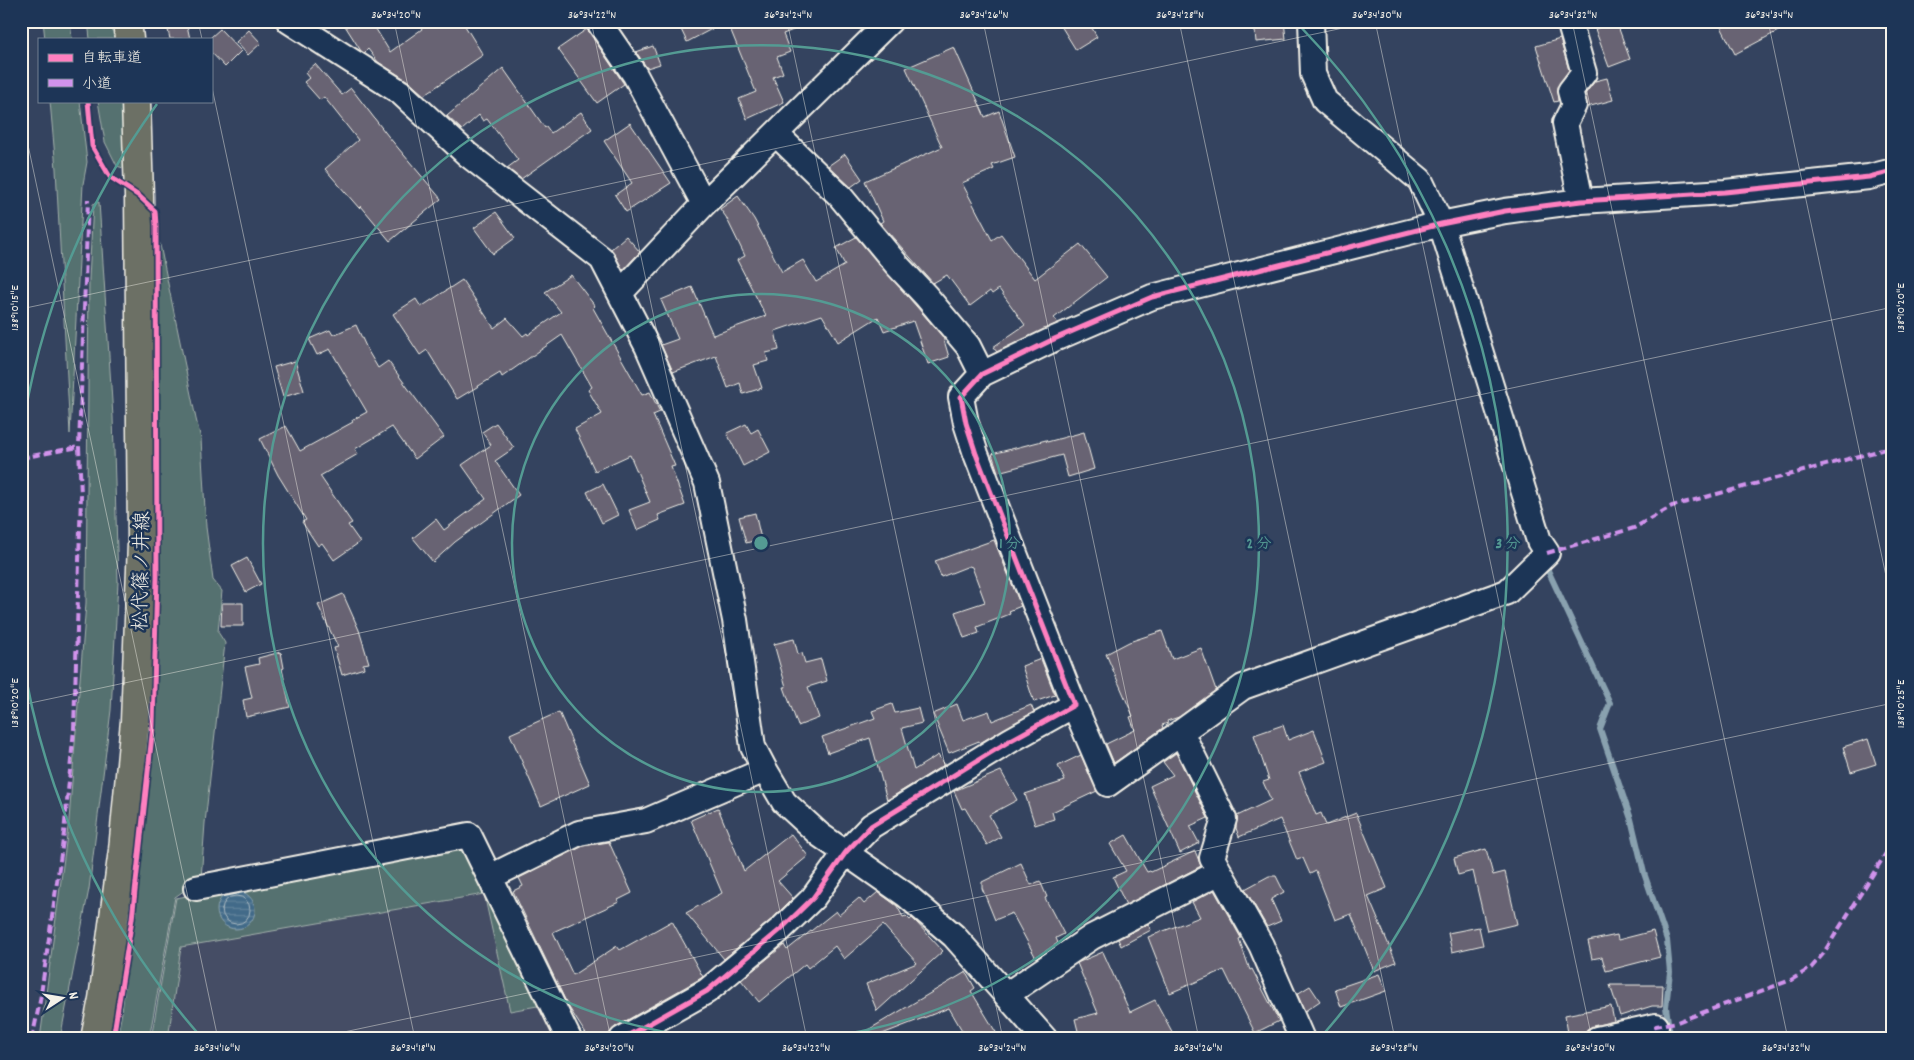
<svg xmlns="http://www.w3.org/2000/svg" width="1914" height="1060" font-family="Dekko,'Klee One',sans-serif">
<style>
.built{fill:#444d65}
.green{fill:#55716f;stroke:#a4b1ac}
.water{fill:url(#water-rules);stroke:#89a1af}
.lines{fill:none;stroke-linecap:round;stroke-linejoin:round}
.shore{stroke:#adbbc2;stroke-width:1}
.stream{stroke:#89a1af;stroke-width:6}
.building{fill:#686473;stroke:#f4f1e8}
.minor-casing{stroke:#f4f1e8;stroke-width:28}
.major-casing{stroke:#f4f1e8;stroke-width:31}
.minor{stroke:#1d3557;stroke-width:24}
.major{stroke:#6c7065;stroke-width:28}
.quiet{stroke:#d193ec;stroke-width:4;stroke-dasharray:8 4;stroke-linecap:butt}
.cycleway-casing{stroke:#1d3557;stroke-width:8}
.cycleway{stroke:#ff80c0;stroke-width:5}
.ticks{fill:none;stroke:#f4f1e8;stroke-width:1;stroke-opacity:0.45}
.ring{fill:none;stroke:#549b93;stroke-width:2.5}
.labels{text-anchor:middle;stroke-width:5;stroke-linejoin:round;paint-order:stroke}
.street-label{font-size:20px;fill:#f4f1e8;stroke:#1d3557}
.centre{fill:#549b93;stroke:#1d3557;stroke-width:2.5}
.ring-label{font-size:15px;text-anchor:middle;font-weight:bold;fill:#549b93;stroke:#1d3557;stroke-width:5;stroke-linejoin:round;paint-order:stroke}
.neatline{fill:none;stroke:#f4f1e8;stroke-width:2}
.ticks-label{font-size:12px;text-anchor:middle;fill:#f4f1e8}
</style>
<defs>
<pattern id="water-rules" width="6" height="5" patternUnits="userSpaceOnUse" patternTransform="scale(1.25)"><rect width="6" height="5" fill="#426b89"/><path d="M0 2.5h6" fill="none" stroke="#5e819a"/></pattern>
</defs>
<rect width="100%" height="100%" fill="#34435f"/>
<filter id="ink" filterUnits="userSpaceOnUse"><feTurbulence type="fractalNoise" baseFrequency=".02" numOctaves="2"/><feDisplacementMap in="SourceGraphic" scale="10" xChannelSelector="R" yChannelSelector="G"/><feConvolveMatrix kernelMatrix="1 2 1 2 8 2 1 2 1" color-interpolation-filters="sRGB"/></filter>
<g filter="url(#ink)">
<path class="built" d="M468 844 562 1039H154L176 898Z"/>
<path class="green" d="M43 21H70L72 39H45Z
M88 21H114L116 39H90Z
M50 101H80L87 162 83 184 70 434 56 169Z
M98 101H121L126 169 117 166 105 142Z
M99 202 113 417 118 582 111 710 89 889 60 1039H40L69 820 86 603 89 279 93 204Z
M159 240 196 419 201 439 206 527 213 580 222 591 218 632 225 643 205 823 201 879 175 897 149 1039H117L122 1012 151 767 158 668Z
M468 844 548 1004 510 1011 484 894 181 947 168 1039H151L176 898Z"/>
<path class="water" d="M217 910a19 19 0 1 1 38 0a19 19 0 1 1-38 0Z"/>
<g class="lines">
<path class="shore" d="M222 910a14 14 0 1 1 28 0a14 14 0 1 1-28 0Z"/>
<path class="stream" d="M1545 564 1610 703 1600 729 1631 819 1644 873 1667 940 1670 972 1666 1007 1669 1029 1673 1039"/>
</g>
<path class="building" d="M166 21H186L190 39H170Z
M342 21H371L390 52 422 29 417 21H462L483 55 424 95 408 81 378 62 368 49 364 53 361 51Z
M677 21H812L813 22 783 34 790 52 777 57 783 73 773 77 784 102 747 119 739 99 756 92 727 21 687 42Z
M1058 21H1088L1097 37 1076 50Z
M1254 21H1284L1286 39 1256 42Z
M1616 21 1630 59 1609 67 1595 29Z
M1718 21H1797L1735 54Z
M220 29 241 51 225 67 211 52V37Z
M587 29 624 84 597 103 558 49Z
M249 30 261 43 248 55 236 42Z
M1560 39 1569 70 1557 88 1558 101 1554 102 1536 46Z
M653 46 660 64 647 68 636 52Z
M954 47 985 117 999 111 1015 157 992 165 994 169 962 183 992 240 1001 234 1035 279 1080 244 1107 277 1054 318 1057 322 1056 324 997 352 993 347 1025 325 999 289 992 294 990 291 970 306 947 275 933 283 880 223 883 221 865 181 942 147 906 68Z
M315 64 342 95 351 88 388 136 441 199 390 241 361 206 359 208 325 169 358 140 324 97 320 100 304 82 309 78 305 73Z
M503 68 545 128 546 126 551 133 581 112 592 129 521 179 507 168 518 160 487 119 483 121 479 115 462 130 447 116Z
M1607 78 1613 100 1587 107 1585 94 1595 81Z
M630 123 671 183 626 212 615 195 632 183 604 141Z
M845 154 862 179 851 187 828 166Z
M738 196 754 219 782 272 803 260 816 282 845 265 836 248 856 237 943 337 949 357 928 364 913 321 884 331 878 317 838 342 822 315 775 331 779 350 766 353 768 361 754 365 762 388 743 394 740 383 728 388 716 356 673 372 661 345 678 339 661 300 692 287 713 335 766 316 737 260 745 256 726 217 720 209Z
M496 212 515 238 493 254 474 228Z
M626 236 640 252 623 270 611 249Z
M571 275 595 306 593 308 642 395 650 392 660 412 653 415 675 466 671 467 685 505 658 515 660 520 637 530 629 510 650 502 630 455 595 471 575 429 602 414 588 390 592 387 562 335 502 377 500 373 457 399 427 350 420 355 393 314 416 299 421 307 462 280 494 328 507 318 523 336 527 333 528 335 561 312 545 292Z
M356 325 368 351 378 368 388 361 444 437 415 459 392 427 355 449 358 454 320 476 352 523 348 525 360 542 334 560 322 543 318 546 302 522 306 520 278 475 260 439 286 426 300 451 353 422 352 420 367 412 330 349 317 355 309 339 330 330 333 335Z
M295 361 304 391 283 397 274 367Z
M496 423 514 448 495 461 519 495 455 542 433 562 413 538 436 519 444 530 486 499 462 465 491 445 482 432Z
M746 424 751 433 758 429 770 452 743 466 727 433Z
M1084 432 1094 469 1068 477 1062 455 998 472 992 454 1046 440 1047 442Z
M603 484 618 515 602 523 587 492Z
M755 513 761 539 746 543 739 517Z
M994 540 1021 606 1009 611 1010 614 977 627 979 633 964 638 955 612 985 602 972 567 969 566 941 577 935 561Z
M247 558 261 584 246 592 232 566Z
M343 594 359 630 369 663 363 664 364 668 342 675 334 648 338 647 318 605Z
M222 603H243V626H221Z
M1162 631 1172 659 1201 648 1216 690 1179 717 1167 721 1168 723 1162 725 1163 728 1114 763 1106 744 1135 730 1130 717 1133 716 1106 654 1129 642Z
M794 639 798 654 802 653 805 663 821 659 827 681 808 687 819 718 798 726 784 687H786L774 644Z
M281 652 284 668 282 669 290 707 246 717 243 700 252 698 245 667 259 664 258 658Z
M1041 659 1055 695 1034 702 1022 666Z
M892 704 895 713 918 708 922 723 902 728 914 770 938 755 944 765 887 800 870 738 828 753 822 737 875 718 872 711Z
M957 704 963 720 989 711 992 721 1031 705 1034 712 980 743 979 741 949 753 933 714Z
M559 712 590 784 541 806 510 734Z
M1283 725 1288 740 1314 730 1326 762 1299 772 1316 815 1321 813 1326 825 1356 813 1387 888 1368 896 1396 962 1374 971 1351 914 1335 920 1316 871 1310 874 1303 858 1297 860 1280 819 1239 837 1236 828 1237 816 1271 800 1263 782 1269 780 1254 735Z
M1868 739 1876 764 1851 772 1843 747Z
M1176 753 1208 818 1190 826 1199 843 1180 853 1150 786 1173 775 1163 762Z
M1081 755 1097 791 1052 812 1054 819 1035 825 1025 794 1065 781 1058 766Z
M1001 771 1017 800 989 815 1001 837 987 845 965 808 962 809 954 791Z
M718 808 744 871 791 834 808 856 778 881 793 898 771 920 724 959 686 913 722 893 691 820Z
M1126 835 1147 872 1150 871 1151 872 1195 851 1201 866 1126 905 1113 877 1126 871 1110 844Z
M609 842 632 893 618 900 619 902 553 932 573 975 617 946 620 950 672 921 703 977 615 1027 609 1034 603 1039H589L568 1006 513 891 523 886 519 878 583 846Z
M1486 849 1493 875 1505 872 1517 924 1487 931 1473 871 1458 875 1454 858Z
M1021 863 1031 885 1040 881 1047 897 1045 898 1064 934 1056 938 1058 943 1036 958 1012 913 995 920 982 888V882Z
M1269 876H1276L1284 892 1271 899 1281 921 1267 927 1245 889Z
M1214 890 1241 938 1239 939 1250 970 1252 969 1279 1021 1255 1033 1224 970 1170 993 1148 937 1200 917 1192 902Z
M878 892 897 906 903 917 906 916 910 920 912 918 917 923 943 951 877 1011 866 984 917 963 883 925 844 959 835 946 808 968 805 964 759 1002 741 980 784 945 787 950 836 911 839 915 859 898 864 904Z
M1148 924 1151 930 1121 946 1118 939Z
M1479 927 1483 945 1452 952 1448 933Z
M1653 931 1660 957 1606 971 1602 957 1592 959 1588 941 1617 935 1618 940Z
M1103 952 1130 1012 1155 1000 1176 1039H1080L1075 1019 1098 1013 1077 963Z
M966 972 975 988 971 991 1000 1039H967L949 1008 872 1038 868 1030Z
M1379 974 1386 991 1341 1007 1335 989Z
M1610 985H1663L1662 1006H1652L1620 1016Z
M1310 986 1320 1001 1305 1011 1297 994Z
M1611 1006 1614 1021 1594 1026 1587 1029 1584 1036 1569 1039 1565 1015Z"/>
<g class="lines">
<g class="minor-casing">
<path id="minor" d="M289 21 400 92 467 154 602 259 647 346 707 483 735 620 753 747 765 770 784 802 820 835 906 895 954 936 1045 1039
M598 21 635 75 704 204
M1569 21 1584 73 1570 91 1574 105 1565 123 1581 201
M776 134 840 196 897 265 926 296 968 346 982 374
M621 292 704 204 890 21
M1074 705 1108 784 1181 732 1224 819 1212 858 1261 945 1302 1039
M1181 732 1243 687 1507 592 1547 553 1539 541 1441 224 1420 180 1325 101 1313 74 1311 21
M490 877 579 833 646 821 765 770
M196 888 469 835 569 1039
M1006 995 1092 937 1220 872
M622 1039 707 991 780 930 813 898 846 852 871 826 1011 740 1074 705 976 454 966 423 961 397 982 374 1052 340 1152 297 1441 224 1505 211 1581 201 1725 192 1869 177 1893 171
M1597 1039 1656 1026"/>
</g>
<g class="major-casing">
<path id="major" d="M127 21 129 39
M95 1039 103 999 123 850 135 721 142 543 139 196 136 101"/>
</g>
<use href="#minor" class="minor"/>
<use href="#major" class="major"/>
<path class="quiet" d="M21 458 79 447
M1547 553 1634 528 1672 506 1893 447
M32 1039 40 1001 64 833 74 729 81 495 79 447 88 199
M1661 1039 1656 1026 1677 1022 1791 980 1811 968 1823 954 1893 842"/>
<g class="cycleway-casing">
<path id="cycleway" d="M88 101 92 146 110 177 139 196 155 211 156 225 157 577 153 726 132 919 113 1039
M622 1039 707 991 780 930 813 898 846 852 871 826 1011 740 1074 705 976 454 966 423 961 397 982 374 1052 340 1152 297 1441 224 1505 211 1581 201 1725 192 1869 177 1893 171"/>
</g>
<use href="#cycleway" class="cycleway"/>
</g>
</g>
<path class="ticks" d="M198 21 202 39M394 21 611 1039M591 21 807 1039M787 21 1003 1039M983 21 1199 1039M1179 21 1395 1039M1375 21 1592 1039M1572 21 1788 1039M1768 21 1893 609M211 83 415 1039M21 112 218 1039M21 309 1376 21M21 705 1893 307M21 1035 22 1039M311 1039 1893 703"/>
<g class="ring">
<circle cx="761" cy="543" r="249"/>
<path d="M713 1039A498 498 0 1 1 809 1039"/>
<path d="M202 1038A747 747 0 0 1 21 647M21 439A747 747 0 0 1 157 104M1298 24A747 747 0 0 1 1320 1038"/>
</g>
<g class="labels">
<g class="street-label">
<text transform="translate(140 571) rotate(-89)" y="7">松代篠ノ井線</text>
</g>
</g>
<circle cx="761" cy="543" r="8" class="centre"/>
<g class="ring-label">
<text x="1010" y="548">1 分</text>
<text x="1259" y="548">2 分</text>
<text x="1508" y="548">3 分</text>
</g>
<rect width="1914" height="1060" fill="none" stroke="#1d3557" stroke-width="55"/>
<rect x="38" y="38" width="175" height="65" fill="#1d3557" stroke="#738091"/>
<rect x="48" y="54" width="25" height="8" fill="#ff80c0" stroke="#738091"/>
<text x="82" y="62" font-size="15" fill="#f4f1e8">自転車道</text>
<rect x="48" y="79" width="25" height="8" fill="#d193ec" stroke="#738091"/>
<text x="82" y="88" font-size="15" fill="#f4f1e8">小道</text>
<g transform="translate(62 998) rotate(78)" stroke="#1d3557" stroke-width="4" paint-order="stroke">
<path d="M0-4L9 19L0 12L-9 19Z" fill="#f4f1e8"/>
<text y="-8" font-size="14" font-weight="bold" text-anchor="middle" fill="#f4f1e8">N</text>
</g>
<rect x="28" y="28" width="1858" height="1004" class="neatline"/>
<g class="ticks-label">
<text x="396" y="18">36°34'20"N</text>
<text x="592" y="18">36°34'22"N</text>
<text x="788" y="18">36°34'24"N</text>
<text x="984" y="18">36°34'26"N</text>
<text x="1180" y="18">36°34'28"N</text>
<text x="1377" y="18">36°34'30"N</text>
<text x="1573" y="18">36°34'32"N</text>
<text x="1769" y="18">36°34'34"N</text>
<text transform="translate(14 308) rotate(-90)" y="4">138°10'15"E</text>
<text transform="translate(1900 308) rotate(-90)" y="4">138°10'20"E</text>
<text transform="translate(14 703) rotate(-90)" y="4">138°10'20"E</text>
<text transform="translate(1900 704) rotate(-90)" y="4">138°10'25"E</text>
<text x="217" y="1051">36°34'16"N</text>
<text x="413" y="1051">36°34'18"N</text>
<text x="609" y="1051">36°34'20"N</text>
<text x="806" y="1051">36°34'22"N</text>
<text x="1002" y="1051">36°34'24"N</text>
<text x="1198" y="1051">36°34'26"N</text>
<text x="1394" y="1051">36°34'28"N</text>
<text x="1590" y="1051">36°34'30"N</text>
<text x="1786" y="1051">36°34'32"N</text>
</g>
</svg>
